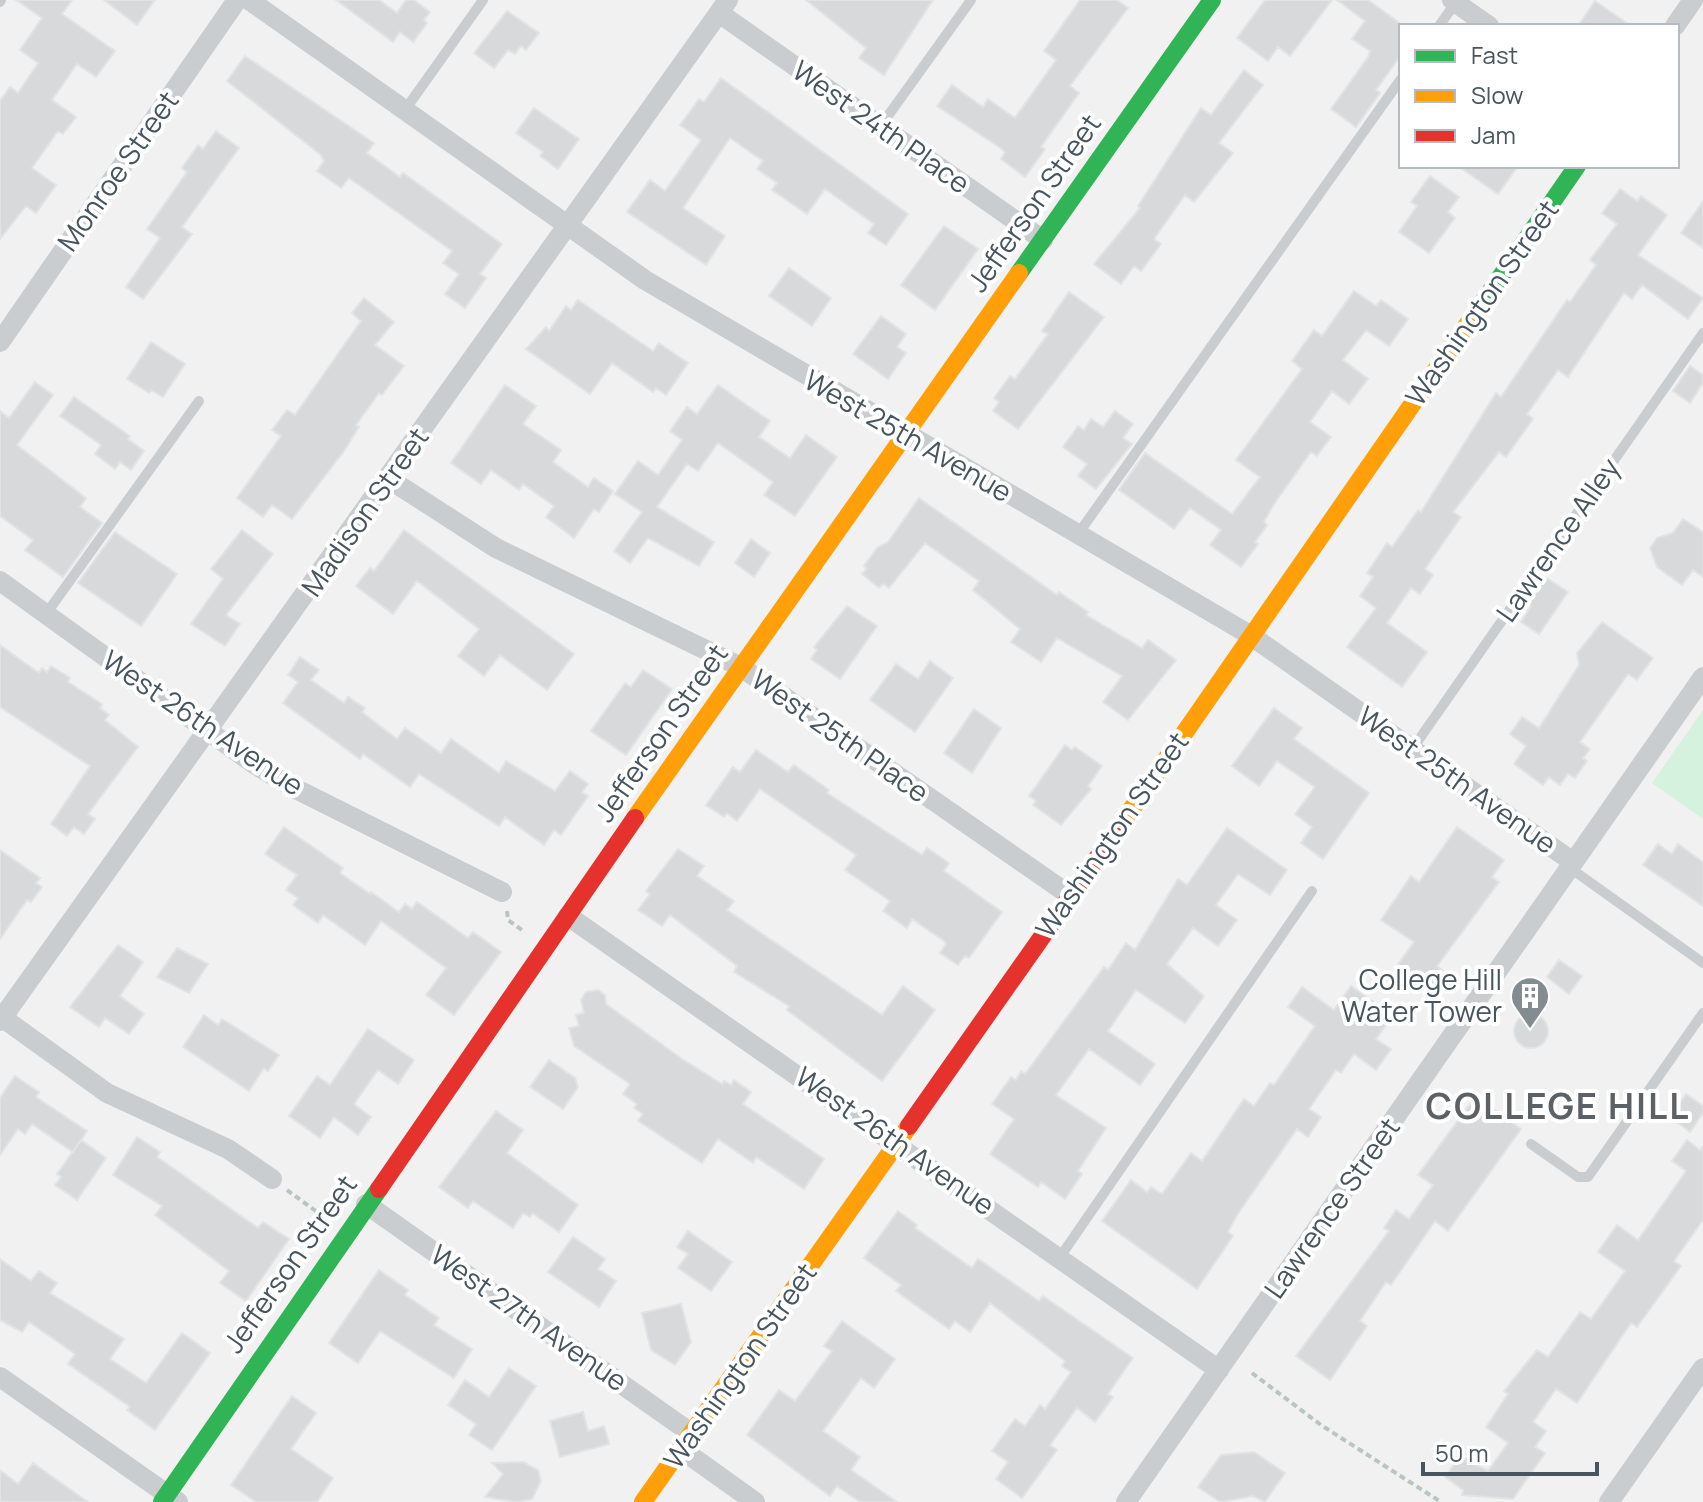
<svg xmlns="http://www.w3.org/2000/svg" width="1703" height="1502" font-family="Manrope,sans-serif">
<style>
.green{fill:#d4f2de}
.building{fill:#d8d9db;stroke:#e2e3e4;stroke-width:2}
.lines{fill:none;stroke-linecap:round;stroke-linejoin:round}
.path{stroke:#b8c5c0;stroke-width:4;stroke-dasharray:6 4;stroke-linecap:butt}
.lane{stroke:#cacdcf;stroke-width:10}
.street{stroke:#cacdcf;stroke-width:20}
.fast{stroke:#30b455;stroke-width:18}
.slow{stroke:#ff9f0a;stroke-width:18}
.jam{stroke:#e5322d;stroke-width:18}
.labels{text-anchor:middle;stroke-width:8;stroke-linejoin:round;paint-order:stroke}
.street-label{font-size:28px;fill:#46555e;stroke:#fff}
.poi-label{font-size:28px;fill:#46555e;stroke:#fff;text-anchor:end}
.district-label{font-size:36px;font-weight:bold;letter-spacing:2px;fill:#5c6165;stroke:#fff}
</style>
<rect width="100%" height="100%" fill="#f1f1f1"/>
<path class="green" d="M1703 710V819L1652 783Z"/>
<path class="building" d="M16 0H72L62 14 115 51 96 77 77 64 52 100 76 117 63 134 58 131 32 168 56 185 36 213 26 206 0 239V101L10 87 18 93 38 63 20 50 42 18Z
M104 0H155L137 25Z
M336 0H379L397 13 406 0H414L430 12 424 20 427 23 413 42 400 32 393 42Z
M806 0H933L884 75 859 58 866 48Z
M1080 0H1117L1128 8 1070 86 1079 93 1041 147 1045 149 1025 177 1001 159 1005 152 999 147 937 106 952 85 983 107 988 99 1015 118 1056 60 1044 51Z
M1265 0H1332L1290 56 1278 47 1268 61 1237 38Z
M1337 0H1368L1401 24V55L1376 90 1380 93 1356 127 1331 109 1368 57 1370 51 1352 39 1365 21Z
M1595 1 1631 26H1578Z
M507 11 539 33 526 50 521 46 515 54 508 50 494 68 474 53Z
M245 56 374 143 367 153 400 177 403 173 502 244 480 274 486 278 465 308 445 294 459 274 443 263 452 251 349 178 341 188 317 171 324 161 321 155 227 81Z
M1244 70 1263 85 1219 143 1233 153 1194 202 1185 195 1154 239 1161 244 1141 271 1134 266 1121 284 1094 264 1140 208 1138 206 1201 108 1211 115Z
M721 78 908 214 886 245 868 233 874 224 825 189 807 214 772 190 777 183 757 169 763 161 730 138 683 208 725 236 706 265 627 212 650 180 665 191 701 140 680 125 699 99 704 102Z
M534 108 579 139 558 169 540 156 543 152 516 133Z
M216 131 239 148 182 227 192 234 143 299 126 287 160 238 147 229 187 172 182 168 198 145 203 149Z
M1458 166H1518L1498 194Z
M1430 176 1459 197 1448 212 1455 218 1429 253 1399 232 1417 206 1411 202Z
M1620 189 1637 201 1641 196 1667 215 1638 255 1703 298 1688 319 1642 285 1632 299 1624 293 1568 377 1558 370 1527 414 1533 419 1506 457 1499 452 1453 512 1461 517 1425 569 1433 575 1420 594 1411 588 1387 623 1427 652 1402 687 1347 647 1376 608 1360 596 1373 577 1367 573 1387 543 1392 547 1418 510 1421 512 1496 393 1501 397 1567 300 1570 302 1596 265 1590 260 1617 224 1602 213Z
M1703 201V248L1681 233Z
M944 226 978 249 935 310 901 285Z
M789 268 831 298 812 326 769 296Z
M1354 291 1376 306 1381 300 1408 319 1389 346 1366 330 1343 360 1368 379 1349 404 1332 391 1310 422 1331 437 1317 456 1311 452 1274 504 1264 522 1267 525 1255 542 1258 544 1241 567 1210 545 1221 530 1190 508 1174 529 1119 490 1145 453 1232 514 1260 477 1236 460 1302 369 1292 361 1314 330 1322 336Z
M1069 292 1104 317 1018 429 993 411 999 402 994 398 1010 376 1015 379 1048 334 1042 331Z
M364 298 394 322 375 345 404 366 382 395 379 393 356 425 359 427 344 451 292 519 272 505 263 517 237 498 281 436 272 430 287 410 295 415 361 321 352 313Z
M578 300 653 351 659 343 688 363 666 395 656 388 653 392 612 363 590 394 526 349 546 327 549 331 566 306 571 310Z
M881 316 906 334 897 347 906 353 888 379 853 354Z
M151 342 185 364 163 397 151 390 149 393 127 379Z
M1690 366 1703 375V383L1690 403 1673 391Z
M35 382 53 395 17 445 86 498 80 507 102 523 63 577 25 550 33 540 0 516V411L9 418Z
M505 385 536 406 523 424 561 450 553 462 588 487 594 478 613 491 599 512 594 509 574 538 546 517 554 506 523 484 519 490 491 470 481 484 451 463Z
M718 385 770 421 759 437 790 458 806 435 837 457 795 516 764 495 773 482 718 443 698 471 687 464 657 507 714 542 699 566 648 538 630 563 614 551 642 512 615 494 638 461 658 475 682 440 670 431 687 407 697 414Z
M74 397 130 436 128 439 144 451 131 470 120 462 115 469 95 454 101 445 60 416Z
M1115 411 1133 424 1123 438 1132 444 1096 489 1078 476 1087 464 1063 447 1078 426 1084 430 1091 419 1103 427Z
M919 498 1057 595 1059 592 1088 612 1086 615 1142 648 1148 640 1176 660 1128 720 1103 702 1122 676 1057 638 1041 662 1011 642 1020 629 973 590 979 581 925 543 889 588 883 584 879 588 862 574 867 569 864 566 877 548 888 542Z
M1683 519 1703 532V577L1693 570 1682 585 1657 567 1650 548 1657 538 1673 533Z
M242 530 273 554 226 615 240 624 225 646 191 624 223 579 211 569Z
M404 530 574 654 547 690 500 655 484 676 458 656 479 629 417 581 393 614 356 586 370 568 374 571Z
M115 532 177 574 141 626 78 583Z
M751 539 770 553 754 577 735 563Z
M1545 577 1568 592 1539 634 1521 622 1531 606 1527 603Z
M847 606 877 626 840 679 811 659 817 650 814 647Z
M1602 622 1653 658 1637 680 1628 674 1580 742 1590 749 1583 758 1587 761 1575 778 1568 774 1560 785 1549 777 1543 785 1514 764 1526 746 1510 734 1522 717 1539 728 1579 665 1577 653Z
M0 645 39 673 42 668 47 672 51 666 70 678 68 682 102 704 100 708 109 715 105 720 138 747 88 814 95 819 84 834 74 827 67 836 51 824 90 766 0 707Z
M300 657 319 670 311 680 344 703 348 697 365 708 362 712 397 739 405 728 441 753 451 739 499 773 506 761 555 791 570 771 588 784 582 792 588 796 561 835 554 830 544 845 505 817 499 826 419 774 410 787 363 754 360 759 283 703 298 682 288 675Z
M930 661 953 678 915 732 870 700 896 664 918 679Z
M643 670 672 689 626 755 591 731 625 683 631 687Z
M1274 708 1302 728 1294 739 1369 793 1323 859 1301 843 1312 827 1295 814 1315 787 1277 761 1259 786 1232 766Z
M974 709 1001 728 972 773 944 753Z
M1065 745 1072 750 1075 747 1102 766 1088 786 1091 789 1061 825 1033 805 1036 801 1029 796Z
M756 750 788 772 794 765 829 790 827 793 922 855 927 848 949 863 944 871 1002 912 969 958 965 956 958 965 940 953 946 944 944 941 912 919 907 928 883 911 890 901 845 870 856 855 760 789 737 821 727 813 724 817 706 805 733 767 740 772Z
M284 827 343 868 340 873 370 894 371 892 399 912 405 904 412 909 417 902 468 938 473 932 501 952 454 1015 426 995 446 968 381 921 365 945 323 915 318 923 293 905 298 898 286 890 297 875 265 854Z
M1457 827 1504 860 1492 877 1499 882 1437 966 1443 971 1430 989 1420 982 1416 987 1394 970 1414 942 1381 920 1411 876 1419 882Z
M1227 828 1287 870 1270 895 1238 874 1216 905 1237 920 1218 946 1193 928 1167 964 1204 996 1185 1023 1136 990 1108 1031 1155 1064 1140 1085 1089 1049 1056 1095 1106 1128 1078 1171 1082 1174 1065 1199 1041 1182 1038 1187 990 1154 1014 1119 992 1104 1011 1077 1016 1080 1021 1071 1025 1074 1104 967 1108 970 1126 943 1135 950 1178 879 1187 885Z
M1658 844 1672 854 1678 844 1703 862V906L1643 865Z
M678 849 704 866 697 876 734 901 727 910 882 1015 903 986 935 1010 882 1081 787 1010 789 1006 734 972 737 966 670 915 662 926 638 910 650 894 646 891Z
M0 850 40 878 36 883 42 887 31 902 27 900 0 939Z
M118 945 143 962 120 996 144 1014 129 1034 105 1018 99 1027 70 1007Z
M177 948 208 964 189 993 157 977Z
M1559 960 1582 976 1569 994 1547 977Z
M1351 986 1393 1016 1376 1039 1391 1049 1376 1070 1354 1054 1341 1073 1336 1070 1309 1109 1321 1117 1308 1137 1297 1129 1237 1215 1228 1232 1233 1236 1197 1289 1102 1221 1131 1180 1147 1192 1151 1187 1162 1194 1191 1153 1202 1161 1244 1099 1254 1106 1270 1083 1274 1085 1315 1026 1288 1007 1302 987 1334 1010Z
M598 990 605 995 606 1004 682 1059 722 1084 724 1081 731 1085 734 1080 751 1092 743 1104 824 1159 804 1189 756 1157 753 1163 718 1139 702 1163 638 1121 643 1114 634 1108 637 1104 623 1094 630 1084 574 1046 569 1028 579 1026 576 1015 584 1013 581 1000 586 992Z
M1514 1031a17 17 0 1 1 34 0a17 17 0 1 1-34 0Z
M204 1015 218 1025 222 1019 279 1055 268 1071 264 1068 249 1091 183 1047Z
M368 1029 414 1060 398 1084 378 1070 354 1104 371 1117 358 1135 334 1117 320 1138 289 1116 317 1076 330 1085Z
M549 1060 575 1078 578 1087 563 1109 530 1087Z
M15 1076 39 1092 36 1097 87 1131 73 1152 32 1124 25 1134 18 1129 0 1155V1098Z
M1686 1094 1703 1106V1113L1690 1132 1670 1117Z
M1476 1096 1521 1129 1448 1231 1435 1221 1391 1285 1386 1282 1360 1321 1367 1326 1330 1380 1296 1356 1389 1231 1384 1228 1396 1210 1409 1219 1433 1185 1418 1175Z
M496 1111 523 1130 507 1153 578 1205 559 1232 532 1213 530 1217 523 1213 513 1228 473 1201 468 1208 439 1187Z
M137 1137 160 1152 157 1157 258 1228 263 1222 289 1239 246 1301 220 1283 229 1271 155 1215 162 1206 113 1175Z
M81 1140 106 1158 77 1200 55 1185 61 1177 57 1174Z
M1687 1140 1700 1150 1703 1146V1220L1674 1261 1681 1266 1637 1327 1631 1323 1577 1403 1556 1389 1533 1422 1546 1431 1535 1447 1545 1453 1513 1499 1462 1495 1463 1490 1445 1477 1460 1456 1488 1471 1508 1443 1486 1427 1508 1394 1504 1391 1537 1350 1548 1357 1580 1312 1591 1319 1625 1271 1598 1252 1617 1225 1638 1240 1686 1171 1672 1161Z
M898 1211 917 1225 915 1228 972 1268 978 1259 1039 1301 1043 1296 1133 1358 1108 1394 1113 1397 1095 1422 1077 1408 1050 1445 1057 1450 1022 1498 996 1479 1008 1462 992 1451 1015 1419 1025 1426 1040 1405 1045 1409 1071 1372 1062 1366 1065 1361 990 1303 970 1332 955 1321 949 1329 896 1291 901 1285 864 1258Z
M688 1231 732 1262 711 1291 678 1268 688 1254 677 1247Z
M573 1237 605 1259 598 1269 616 1281 599 1307 548 1272Z
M0 1259 31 1281 39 1271 57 1283 50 1293 124 1339 110 1359 146 1383 182 1333 210 1353 155 1430 127 1410 130 1407 68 1364 75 1354 29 1322 22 1332 0 1320Z
M379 1270 408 1290 405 1295 439 1318 434 1325 472 1349 454 1378 380 1331 358 1363 329 1343Z
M681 1304 691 1342 675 1365 651 1350 642 1313Z
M842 1321 895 1359 874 1388 861 1378 823 1431 860 1457 851 1470 897 1502H860L837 1486 830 1496 747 1435 779 1390 795 1401 832 1351 824 1346Z
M509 1368 536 1386 492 1450 469 1435 476 1424 448 1405 465 1380 489 1397Z
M292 1396 316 1413 291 1449 333 1478 317 1502H256L231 1485Z
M583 1412 588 1431 604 1426 609 1444 560 1457 550 1421Z
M1254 1452 1285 1473 1265 1502 1253 1496 1220 1502 1198 1487 1221 1455Z
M523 1462 538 1470 541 1481 532 1499 517 1502 485 1497 503 1474 492 1463Z
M33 1463 88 1502H0V1470L18 1484Z"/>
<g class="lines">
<path class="path" d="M507 911 508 920 525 932
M287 1190 328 1220
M1252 1373 1321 1425 1441 1502"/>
<path class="lane" d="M0 2 1 0
M1439 26 1456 2
M405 110 483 0
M880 127 971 0
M1078 534 1401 79
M46 614 199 401
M1413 748 1703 333
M1570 868 1703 963
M1531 1144 1578 1177H1588L1703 1013
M1060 1257 1312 891"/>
<path class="street" d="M249 0 645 280 1250 635 1573 862
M1452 0 1489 26
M719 13 1043 240
M1675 26 1693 0
M0 342 237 0
M389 479 496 548 741 667 1071 896
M0 581 254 764 296 789 502 892
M568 916 1219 1370
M0 1016 107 1093 228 1149 272 1179
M0 1021 728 0
M366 1204 691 1433
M0 1377 178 1502
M681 1449 755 1502
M1126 1502 1703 677
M1609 1502 1703 1368"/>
<path class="fast" d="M1019 273 1212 0
M1479 308 1577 166
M162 1502 379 1189"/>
<path class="slow" d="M635 818 1019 273
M1122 823 1479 308
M643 1502 909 1126"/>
<path class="jam" d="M909 1126 1122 823
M379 1189 635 818"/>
</g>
<defs>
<g id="building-pin" transform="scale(2)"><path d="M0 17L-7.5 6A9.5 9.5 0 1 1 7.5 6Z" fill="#828c91" stroke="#fff"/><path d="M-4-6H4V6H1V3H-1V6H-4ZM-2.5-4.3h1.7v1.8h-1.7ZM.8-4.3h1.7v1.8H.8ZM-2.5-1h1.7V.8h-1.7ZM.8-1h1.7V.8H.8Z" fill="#fff"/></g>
</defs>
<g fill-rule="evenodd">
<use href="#building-pin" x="1530" y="996"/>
</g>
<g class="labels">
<g class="street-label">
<text transform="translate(881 127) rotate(35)" y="10">West 24th Place</text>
<text transform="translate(118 171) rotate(-55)" y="10">Monroe Street</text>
<text transform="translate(1034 203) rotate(-55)" y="10">Jefferson Street</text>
<text transform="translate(1482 303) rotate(-55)" y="10">Washington Street</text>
<text transform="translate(908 436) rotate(30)" y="10">West 25th Avenue</text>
<text transform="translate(365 512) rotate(-55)" y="10">Madison Street</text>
<text transform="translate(1558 540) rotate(-55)" y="10">Lawrence Alley</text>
<text transform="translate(203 723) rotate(34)" y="10">West 26th Avenue</text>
<text transform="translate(661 733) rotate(-55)" y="10">Jefferson Street</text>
<text transform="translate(840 736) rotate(35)" y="10">West 25th Place</text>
<text transform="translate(1457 780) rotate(35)" y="10">West 25th Avenue</text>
<text transform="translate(1112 835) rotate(-55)" y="10">Washington Street</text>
<text transform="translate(895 1141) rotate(35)" y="10">West 26th Avenue</text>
<text transform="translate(1332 1208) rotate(-55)" y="10">Lawrence Street</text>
<text transform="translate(290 1264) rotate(-55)" y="10">Jefferson Street</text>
<text transform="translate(529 1318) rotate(35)" y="10">West 27th Avenue</text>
<text transform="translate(740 1366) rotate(-55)" y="10">Washington Street</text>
</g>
<g class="poi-label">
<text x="1502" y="990">College Hill<tspan x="1502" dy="32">Water Tower</tspan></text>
</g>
<g class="district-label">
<text x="1558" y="1119">COLLEGE HILL</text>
</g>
</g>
<rect x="1399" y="24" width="280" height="144" fill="#ffffff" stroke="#b5bbbf" stroke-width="2"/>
<rect x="1415" y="50" width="40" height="12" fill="#30b455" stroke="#b5bbbf" stroke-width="2"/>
<text x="1471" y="64" font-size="24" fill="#46555e">Fast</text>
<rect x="1415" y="90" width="40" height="12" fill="#ff9f0a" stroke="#b5bbbf" stroke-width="2"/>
<text x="1471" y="104" font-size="24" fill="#46555e">Slow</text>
<rect x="1415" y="130" width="40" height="12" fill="#e5322d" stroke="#b5bbbf" stroke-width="2"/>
<text x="1471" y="144" font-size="24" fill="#46555e">Jam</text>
<path d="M1423 1462v12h174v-12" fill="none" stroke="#46555e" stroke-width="4"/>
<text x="1435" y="1462" font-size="24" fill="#46555e" stroke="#ffffff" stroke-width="6" paint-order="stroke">50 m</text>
</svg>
